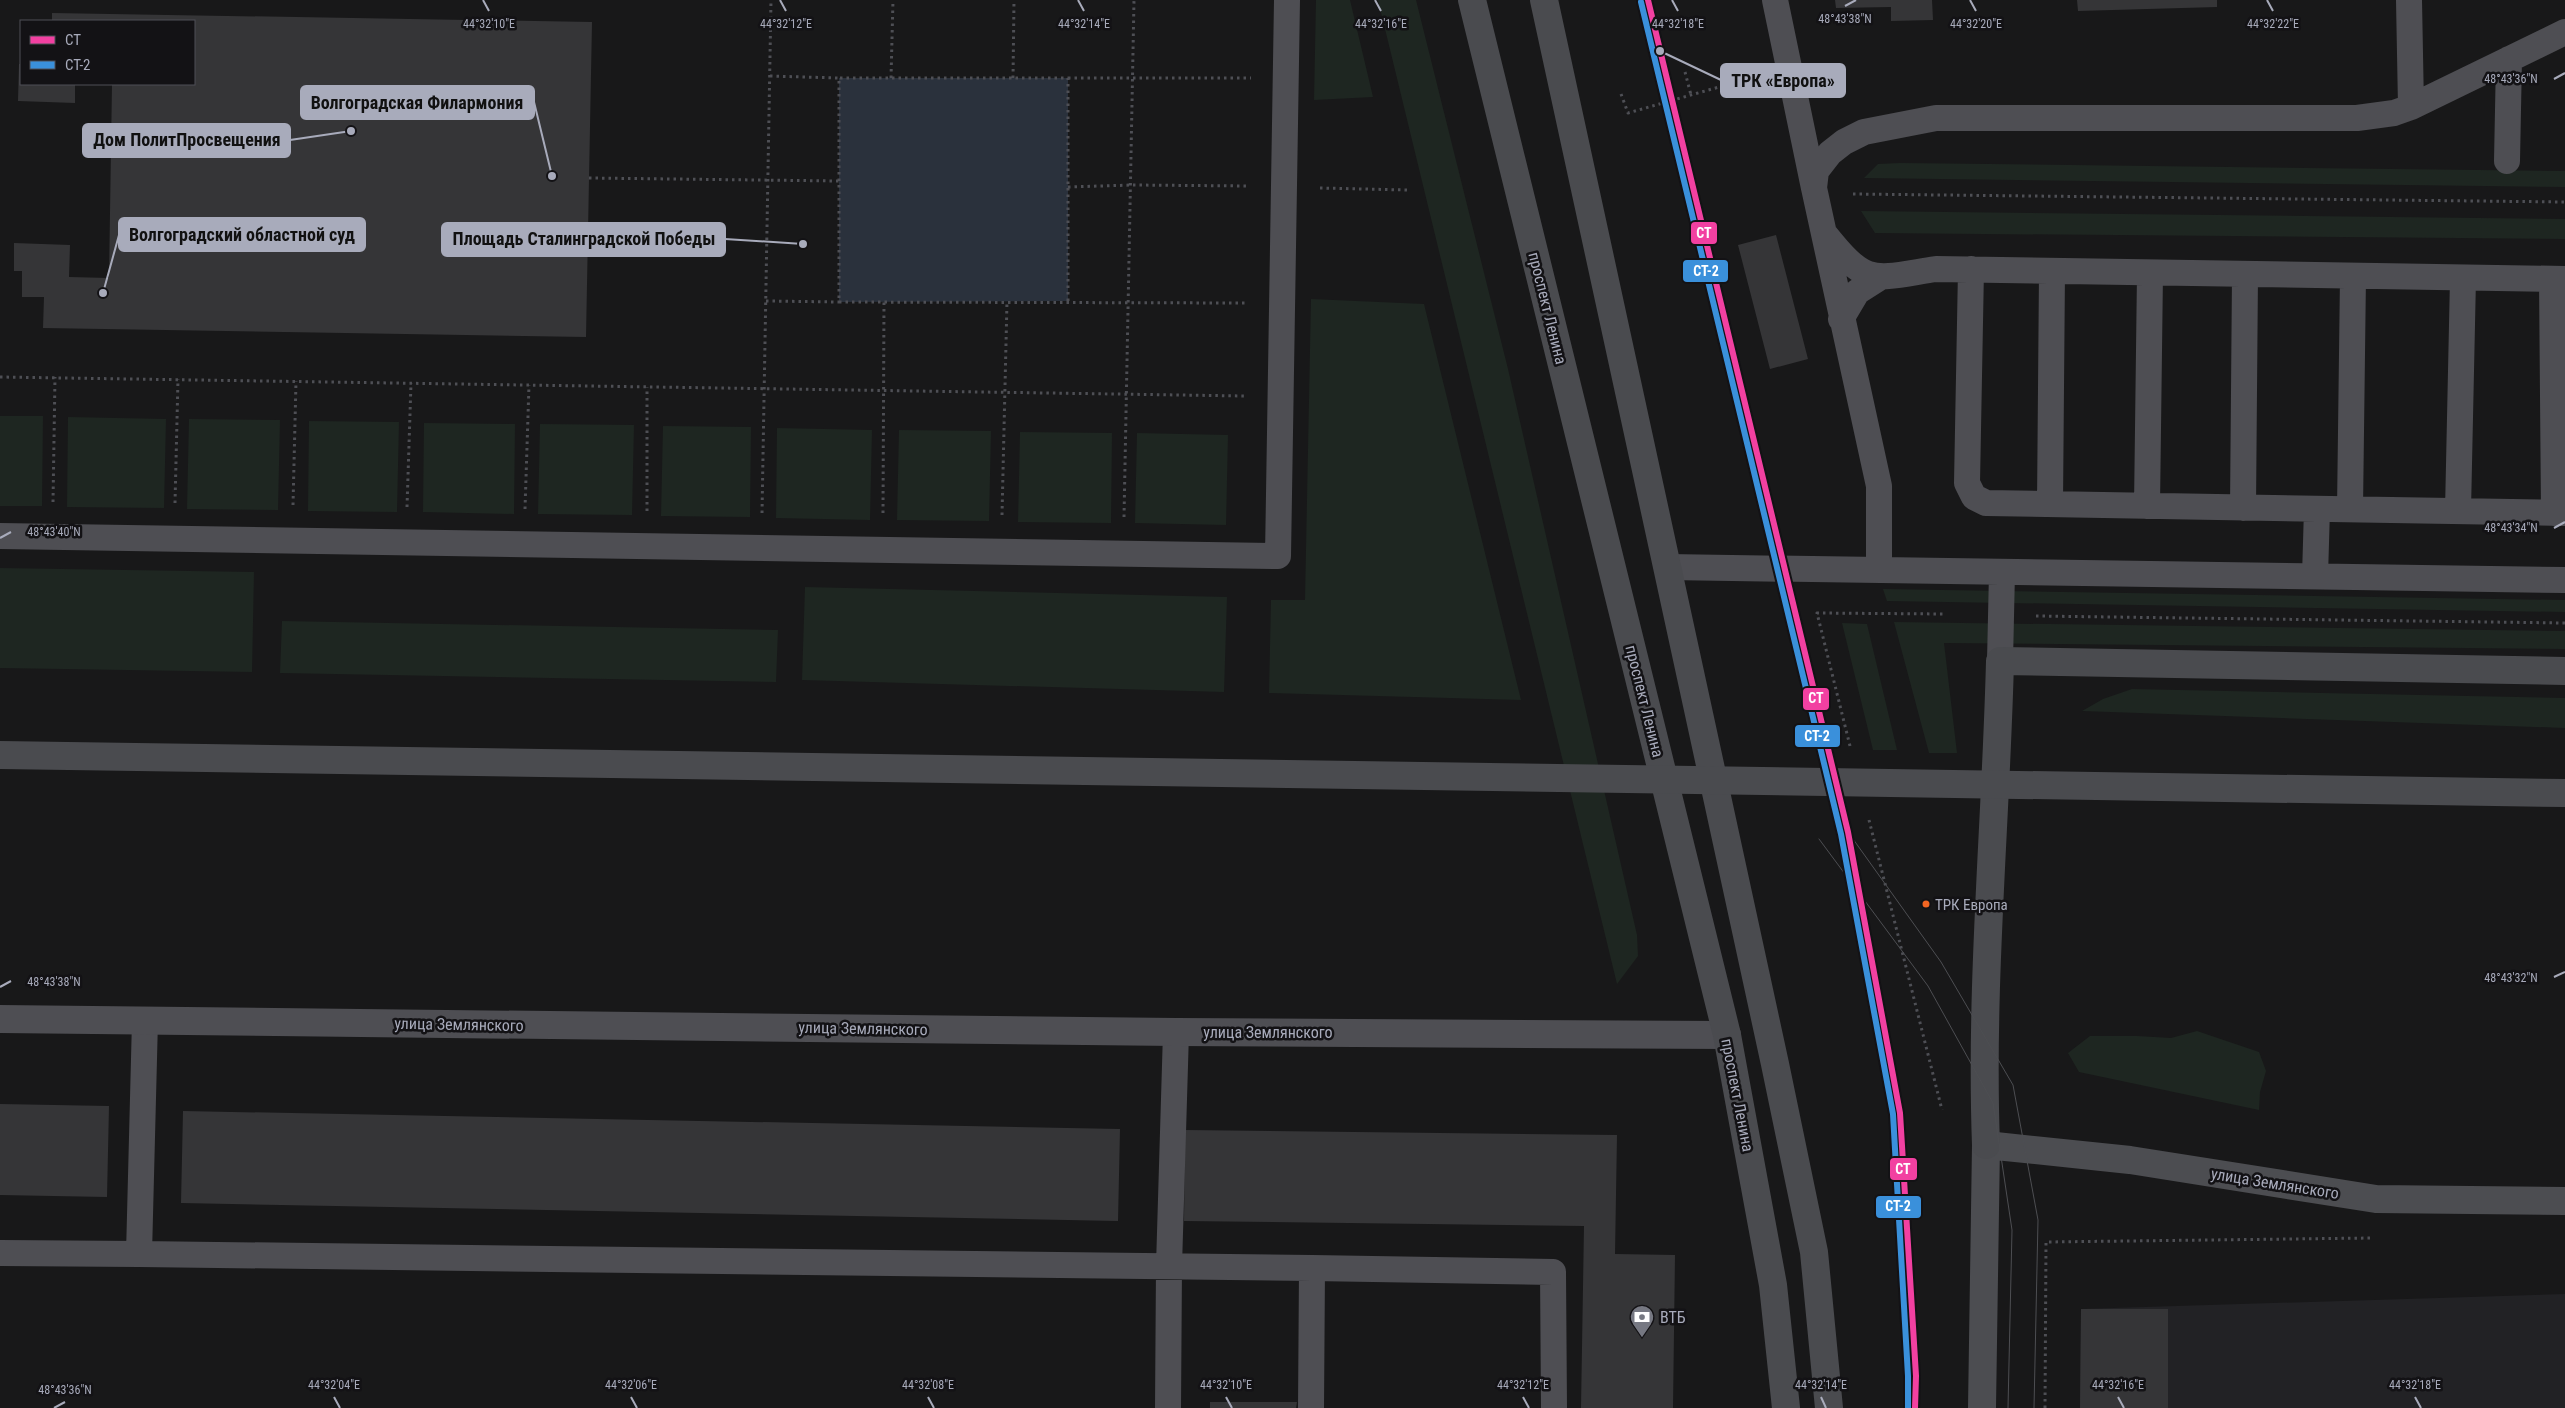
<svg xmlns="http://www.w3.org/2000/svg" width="2565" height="1408" font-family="'Roboto Condensed',sans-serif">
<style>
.built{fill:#222225}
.green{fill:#1e2621}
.water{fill:#2a313c}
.building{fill:#353537}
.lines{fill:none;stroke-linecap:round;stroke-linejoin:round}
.path{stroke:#4e4f55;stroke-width:3;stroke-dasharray:2.5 4;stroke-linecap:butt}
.service{stroke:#4e4e53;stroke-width:26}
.minor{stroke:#4e4e53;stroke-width:28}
.secondary{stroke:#4c4d51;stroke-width:28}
.primary{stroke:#4a4b4f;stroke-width:28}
.tram{stroke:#4d4e52;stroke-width:1}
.primary-bridge{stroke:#4a4b4f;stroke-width:28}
.rail-1-casing{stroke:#131215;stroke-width:10}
.rail-2-casing{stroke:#131215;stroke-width:10}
.rail-1{stroke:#f240a1;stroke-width:6}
.rail-2{stroke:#3a90db;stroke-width:6}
.ticks{fill:none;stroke:#a8abbb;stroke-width:2}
.bus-dot{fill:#f26522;stroke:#131215;stroke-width:2}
.labels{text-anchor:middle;stroke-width:5;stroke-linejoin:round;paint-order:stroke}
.bus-label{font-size:15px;fill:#a8abbb;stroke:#131215;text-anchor:start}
.street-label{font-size:16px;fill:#a8abbb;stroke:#131215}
.poi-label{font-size:16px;fill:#a8abbb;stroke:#131215;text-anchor:start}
.ticks-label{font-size:12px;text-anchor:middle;fill:#a8abbb;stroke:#131215;stroke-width:5;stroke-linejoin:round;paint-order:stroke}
.leader{fill:none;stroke:#a8abbb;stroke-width:2}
.callout-dot{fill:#a8abbb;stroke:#131215;stroke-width:2}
.callout{fill:#a8abbb;stroke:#a8abbb;stroke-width:2}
.callout-label{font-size:18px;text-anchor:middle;font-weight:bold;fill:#111}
.line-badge{stroke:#131215;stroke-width:2}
.badge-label{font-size:14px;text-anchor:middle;font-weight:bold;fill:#fff}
</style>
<rect width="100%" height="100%" fill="#181819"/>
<path class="built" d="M2565 1294V1408H2080L2081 1309Z"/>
<path class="green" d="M1316 0H1350L1373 97 1314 100Z
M1378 0H1416L1508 369 1637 935 1638 956 1617 984Z
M1900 163 2565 171V187L1864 178 1878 164Z
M1861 211 2565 219V239L1875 233Z
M1311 299 1424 304 1521 700 1269 693 1271 600H1305Z
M0 416H43L42 506H0Z
M68 417 166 419 164 508 67 507Z
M189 419 280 420 278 510 187 509Z
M309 421 399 422 397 512 308 511Z
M424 423 515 424 514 514 423 512Z
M540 424 634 425 632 515 538 514Z
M663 426 751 427 750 517 661 516Z
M777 428 872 430 870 520 776 518Z
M899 430 991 431 989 521 897 520Z
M1020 432 1112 433 1111 523 1018 522Z
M1137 433 1228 435 1226 525 1135 523Z
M0 568 254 572 252 672 0 668Z
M805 587 1227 597 1224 692 802 680Z
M1883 589 2565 600V612L1887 601Z
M282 621 778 630 776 682 280 673Z
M1894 622 2565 631V649L1944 643 1957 753H1929Z
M1842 623 1867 624 1897 750H1873Z
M2132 689 2565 698V728L2082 711 2103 699Z
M2197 1031 2259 1052 2266 1071 2260 1092 2259 1110 2079 1072 2068 1053 2090 1036H2137L2171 1038Z"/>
<path class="water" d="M839 78H1068V301L839 302Z"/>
<path class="building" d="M1835 0H1932L1933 20 1891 21V7L1836 8Z
M2077 0H2217V7L2078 11Z
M52 13 592 22 586 337 43 328 44 297H22V271H14V243L70 245 69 277 109 278 112 84H194V21H52Z
M19 64H21V84H75V103L18 101Z
M1776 235 1808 359 1770 369 1738 245Z
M0 1104 109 1106 107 1197 0 1195Z
M183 1111 1120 1129 1118 1221 181 1203Z
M1185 1130 1617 1135 1615 1254 1675 1255 1673 1408H1581L1584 1226 1184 1221Z
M2081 1309H2168V1408H2080Z
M1210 1402H1297L1296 1408H1210Z"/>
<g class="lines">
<path class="path" d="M1685 72 1691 95
M770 76 839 78
M891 78 893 0
M1013 78 1014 0
M1068 78H1251
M1621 94 1628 113 1754 77
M589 178 839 181
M1068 187 1132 185 1249 186
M1320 188 1407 190
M1853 194 2565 202
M766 301 839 302
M1068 301V78H839V302L1246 303
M0 377 1244 396
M53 502 55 377
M175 503 178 379
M293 505 296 381
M407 507 411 383
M525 509 529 385
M647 511V387
M762 513 771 0
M883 513 884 301
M1002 515 1007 301
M1124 517 1134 0
M2036 616 2565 623
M1850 746 1817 613 1943 614
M1869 820 1942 1110
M2045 1408 2046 1242 2372 1238"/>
<path class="service" d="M1775 0 1814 188
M2409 0 2411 107
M2507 161 2509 59
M1824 233C1867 287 1872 279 1936 269L2565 279
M1971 269 1967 483 1974 497 1986 503 2565 513
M2552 279 2554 513
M1841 319 1857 292 1879 278
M2050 504 2052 271
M2147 506 2150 273
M2243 508 2245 274
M2350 509 2353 276
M2458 511 2463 278
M0 536 1278 556 1287 0
M1667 567 2565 580
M1879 570V486L1814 188 1816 171 1830 153 1844 142 1864 132 1936 118H2357L2394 113 2411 107 2565 32
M2315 576 2317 509
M2000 661 2002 572
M145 1020 139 1254 1312 1268 1311 1408
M0 1253 139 1254
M1312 1268 1553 1272 1554 1408
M1168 1408 1169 1266 1176 1032"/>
<path class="minor" d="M0 1019 1176 1032 1727 1035"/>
<path class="secondary" d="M1982 1408 1986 1145 2130 1160 2376 1199 2565 1201"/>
<path class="primary" d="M1472 0 1727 1035 1773 1285 1786 1408
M1544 0 1775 1064 1814 1252 1829 1408
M1986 1145C1980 984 1996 823 2000 661L2565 671"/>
<path class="tram" d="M1848 832 1941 962 2013 1085 2038 1220 2034 1408
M1819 839 1928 986 1993 1103 2012 1230 2008 1408"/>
<path class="primary-bridge" d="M0 755 2565 793"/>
<g class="rail-1-casing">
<path id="rail-1" d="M1648 0 1848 832 1900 1113 1916 1376 1915 1408"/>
</g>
<g class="rail-2-casing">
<path id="rail-2" d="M1641 2 1841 834 1893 1114 1908 1376V1408"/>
</g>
<use href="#rail-1" class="rail-1"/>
<use href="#rail-2" class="rail-2"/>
</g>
<path class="ticks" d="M483 0 489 11M780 0 786 11M1078 0 1084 11M1375 0 1381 11M1672 0 1678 11M1970 0 1976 11M2267 0 2273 11M1845 6 1856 0M2554 79 2565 73M2554 528 2565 522M0 538 11 532M2554 977 2565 972M0 987 11 981M334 1397 340 1408M631 1397 637 1408M928 1397 934 1408M1226 1397 1232 1408M1523 1397 1529 1408M1821 1397 1826 1408M2118 1397 2124 1408M2415 1397 2421 1408M54 1408 65 1402"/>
<defs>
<g id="bank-pin" transform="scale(1.25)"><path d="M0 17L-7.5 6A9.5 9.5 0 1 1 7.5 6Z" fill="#767882" stroke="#131215"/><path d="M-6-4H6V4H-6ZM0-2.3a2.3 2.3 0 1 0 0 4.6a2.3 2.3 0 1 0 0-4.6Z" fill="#fff"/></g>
</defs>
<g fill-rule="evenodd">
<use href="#bank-pin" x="1642" y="1317"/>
</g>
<circle class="bus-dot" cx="1926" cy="904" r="4.5"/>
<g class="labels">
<g class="bus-label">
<text x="1935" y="910">ТРК Европа</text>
</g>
<g class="street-label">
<text transform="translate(1548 308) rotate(76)" y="6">проспект Ленина</text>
<text transform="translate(1645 701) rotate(76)" y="6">проспект Ленина</text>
<text transform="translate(459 1024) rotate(1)" y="6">улица Землянского</text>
<text transform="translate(863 1028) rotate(1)" y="6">улица Землянского</text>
<text x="1268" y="1038">улица Землянского</text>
<text transform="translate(1738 1095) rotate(79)" y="6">проспект Ленина</text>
<text transform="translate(2275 1183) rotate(9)" y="6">улица Землянского</text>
</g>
<g class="poi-label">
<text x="1660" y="1323">ВТБ</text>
</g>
</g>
<g class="ticks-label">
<text x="1845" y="23">48°43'38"N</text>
<text x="489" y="28">44°32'10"E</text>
<text x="786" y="28">44°32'12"E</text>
<text x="1084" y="28">44°32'14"E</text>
<text x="1381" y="28">44°32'16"E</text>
<text x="1678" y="28">44°32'18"E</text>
<text x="1976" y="28">44°32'20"E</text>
<text x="2273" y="28">44°32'22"E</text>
<text x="2511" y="83">48°43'36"N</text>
<text x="2511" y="532">48°43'34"N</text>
<text x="54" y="536">48°43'40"N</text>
<text x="2511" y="982">48°43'32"N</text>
<text x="54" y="986">48°43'38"N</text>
<text x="334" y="1389">44°32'04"E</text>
<text x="631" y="1389">44°32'06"E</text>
<text x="928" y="1389">44°32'08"E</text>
<text x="1226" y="1389">44°32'10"E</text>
<text x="1523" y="1389">44°32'12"E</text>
<text x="1821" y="1389">44°32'14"E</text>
<text x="2118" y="1389">44°32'16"E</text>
<text x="2415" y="1389">44°32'18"E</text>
<text x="65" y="1394">48°43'36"N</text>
</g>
<path class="leader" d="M1660 51L1721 80M552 176L534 102M351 131L290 140M103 293L119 235M803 244L725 239"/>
<g class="callout-dot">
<circle cx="1660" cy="51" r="5"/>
<circle cx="552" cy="176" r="5"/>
<circle cx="351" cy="131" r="5"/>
<circle cx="103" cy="293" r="5"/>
<circle cx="803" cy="244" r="5"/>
</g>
<g class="callout">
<rect x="1721" y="64" width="124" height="33" rx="5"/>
<rect x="301" y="86" width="233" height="33" rx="5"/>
<rect x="83" y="124" width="207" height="33" rx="5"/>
<rect x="119" y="218" width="246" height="33" rx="5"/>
<rect x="442" y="223" width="283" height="33" rx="5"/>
</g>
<g class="callout-label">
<text x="1783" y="87">ТРК «Европа»</text>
<text x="417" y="109">Волгоградская Филармония</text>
<text x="187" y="146">Дом ПолитПросвещения</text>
<text x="242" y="241">Волгоградский областной суд</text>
<text x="584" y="245">Площадь Сталинградской Победы</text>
</g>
<g class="line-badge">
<rect x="1690" y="221" width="28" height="24" rx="5" fill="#f240a1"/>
<rect x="1682" y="259" width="47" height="24" rx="5" fill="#3a90db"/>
<rect x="1802" y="687" width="28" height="24" rx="5" fill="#f240a1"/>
<rect x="1794" y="724" width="47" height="24" rx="5" fill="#3a90db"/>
<rect x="1889" y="1157" width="29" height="24" rx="5" fill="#f240a1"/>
<rect x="1875" y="1195" width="47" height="24" rx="5" fill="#3a90db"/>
</g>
<g class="badge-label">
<text x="1704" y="238">СТ</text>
<text x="1706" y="276">СТ-2</text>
<text x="1816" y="703">СТ</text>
<text x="1817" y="741">СТ-2</text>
<text x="1903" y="1174">СТ</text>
<text x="1898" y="1211">СТ-2</text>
</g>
<rect x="20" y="20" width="175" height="65" fill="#131215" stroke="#4f4f57"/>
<rect x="30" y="36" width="25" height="8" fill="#f240a1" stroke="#4f4f57"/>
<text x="65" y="45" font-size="15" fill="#a8abbb">СТ</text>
<rect x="30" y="61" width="25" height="8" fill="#3a90db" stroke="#4f4f57"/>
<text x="65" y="70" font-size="15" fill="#a8abbb">СТ-2</text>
</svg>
